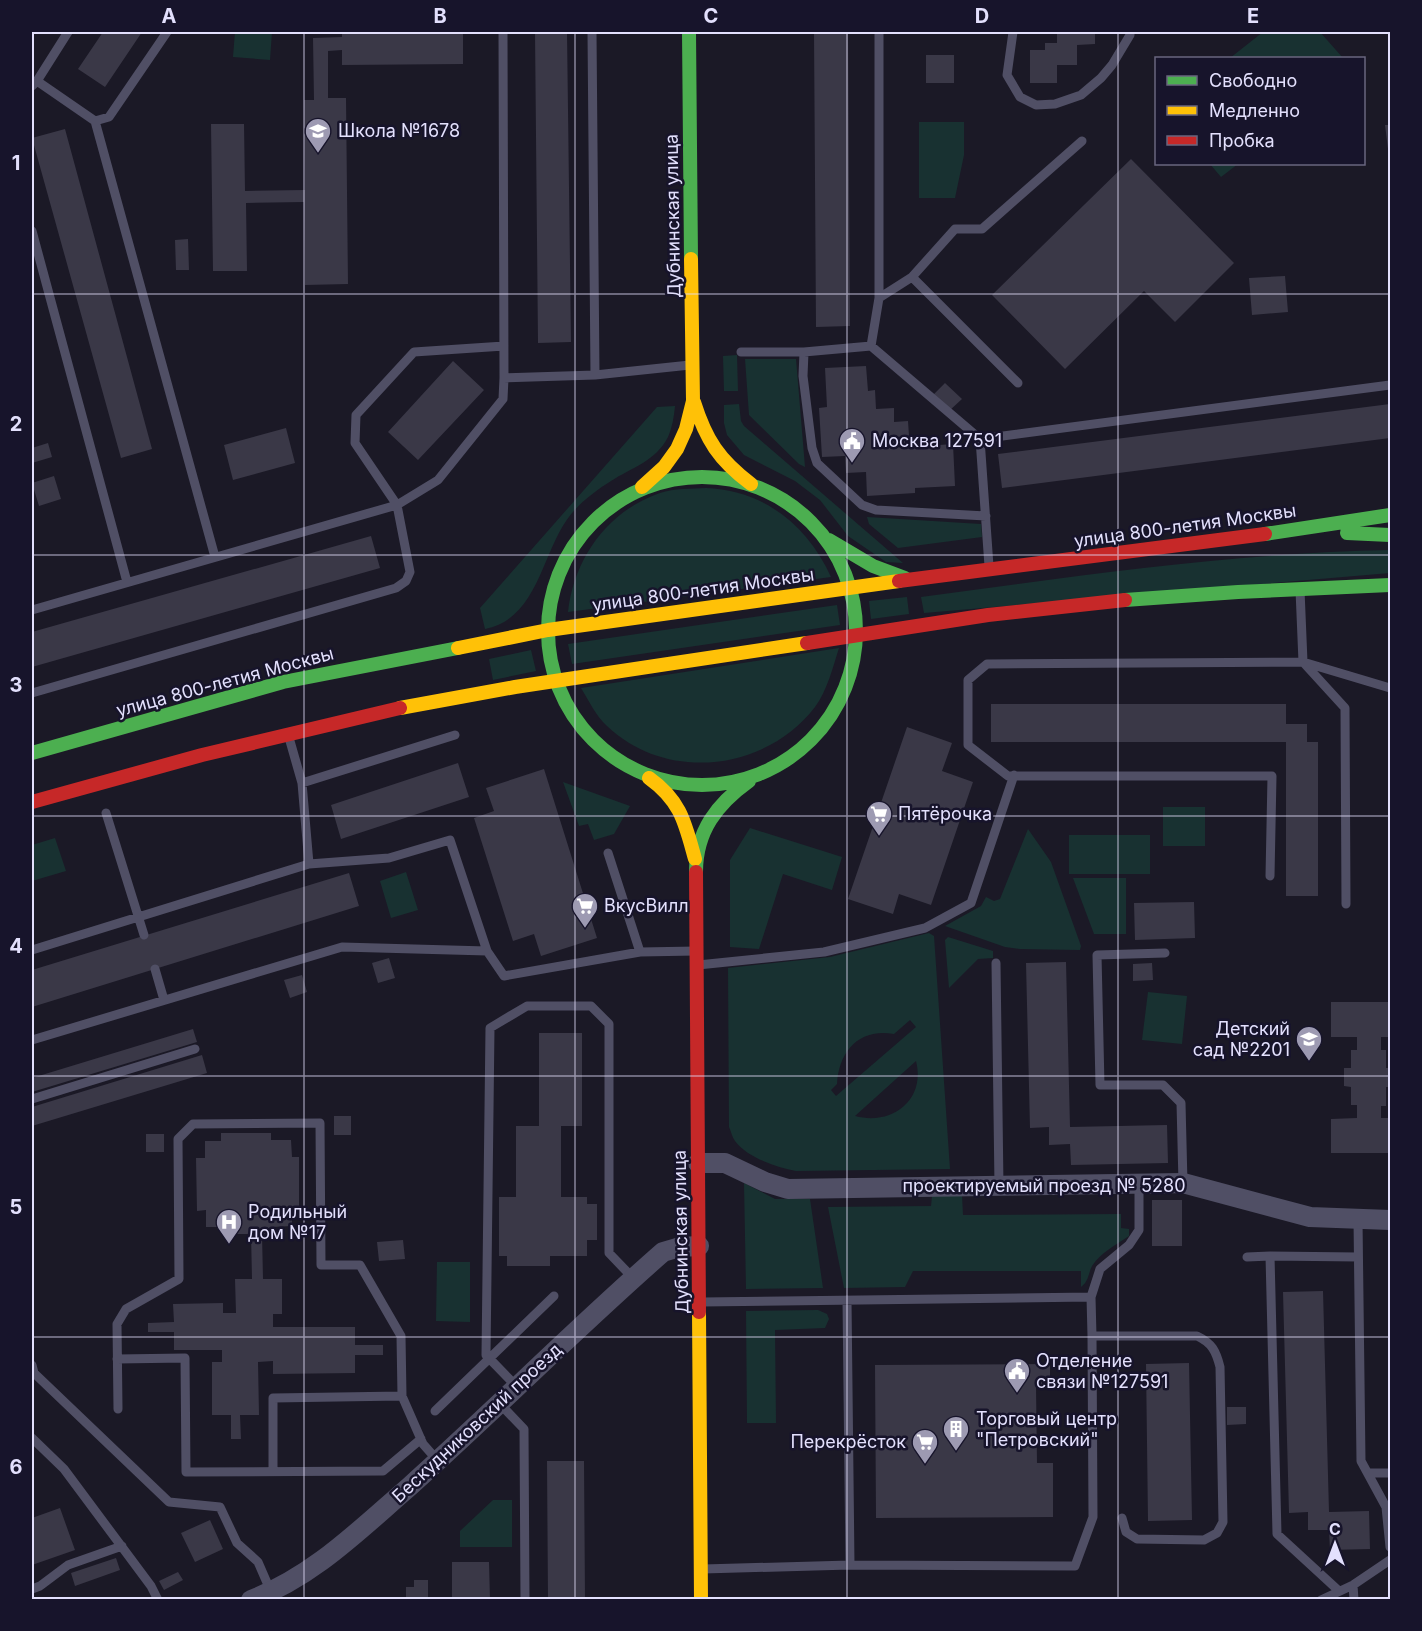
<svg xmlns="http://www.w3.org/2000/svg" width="1422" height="1631" font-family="Inter,sans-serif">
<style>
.green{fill:#183131;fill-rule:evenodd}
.building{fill:#3a3847}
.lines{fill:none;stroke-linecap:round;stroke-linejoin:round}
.lane{stroke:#504f65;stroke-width:9}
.street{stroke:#504f65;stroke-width:20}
.fast{stroke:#4caf50;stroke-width:14}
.slow{stroke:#ffc107;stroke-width:14}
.jam{stroke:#c62828;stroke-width:14}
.grid{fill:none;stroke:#e3e0fd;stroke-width:1.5;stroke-opacity:0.55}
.labels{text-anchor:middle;stroke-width:5;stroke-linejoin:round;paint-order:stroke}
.poi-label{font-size:18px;fill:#e3e0fd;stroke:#17142b;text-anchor:start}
.street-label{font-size:18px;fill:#e3e0fd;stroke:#17142b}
.neatline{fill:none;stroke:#e3e0fd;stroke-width:2}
.grid-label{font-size:20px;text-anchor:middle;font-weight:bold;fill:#e3e0fd}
</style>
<rect width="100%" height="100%" fill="#1b1926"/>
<path class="green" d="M235 32H272L270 60 233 57Z
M1263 32H1320L1343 58H1230Z
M919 122H964V155L955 198H919Z
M1210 164H1238L1221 177Z
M737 355 738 391H724L723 356Z
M745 359H796L805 467 799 464 749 415Z
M739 404 741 421 744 426 903 563 886 562 848 536 820 500 795 481 744 455 727 435 724 423V405Z
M675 406C674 417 672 428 668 437 656 461 631 468 611 481 598 489 582 501 572 513 541 550 540 618 485 629L480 608 657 407Z
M706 488C764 490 808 526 831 577L568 612C574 559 607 511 660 493 674 488 692 489 706 488Z
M867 517 981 524 982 537 898 548 869 524Z
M1390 550V573L924 613 921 597C1077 576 1233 553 1390 550Z
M907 597 909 614 871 619 869 601Z
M837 605 840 625 572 664 568 644Z
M839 648C833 667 827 691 815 707 766 771 667 783 607 726 596 716 589 701 581 688Z
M531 650 536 671 493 680 489 659Z
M563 782 630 806 614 834 594 840 588 824 579 826Z
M1163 807H1205V846H1163Z
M750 828 842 857 832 890 783 874 759 949 730 947V860Z
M1028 829 1051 862 1081 946 1080 950 1020 949 1005 947 945 926 981 906 986 897 994 901 1000 899Z
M1069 835H1150V874H1069Z
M55 838 66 871 32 881V845Z
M406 872 418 910 391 918 380 881Z
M1073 878H1126V934H1094Z
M929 933 934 936 950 1169 796 1171C776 1167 748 1158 735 1141 732 1137 731 1131 729 1127L728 968 830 957ZM910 1020 916 1027 836 1096 831 1090 837 1084C839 1051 859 1028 894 1034ZM916 1061C926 1100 892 1126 855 1116Z
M948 937 993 951V958L978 959 949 988 945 940Z
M1148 992 1187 996 1182 1044 1142 1040Z
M744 1183 775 1199H810L823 1288 746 1289Z
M962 1195 963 1215 1121 1214V1228L1129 1229V1236C1116 1245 1101 1252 1092 1266 1088 1274 1089 1281 1081 1287V1271H913L905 1287 844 1288 828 1207 931 1206 932 1196Z
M437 1262H470V1322L436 1321Z
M818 1310 827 1314 829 1319 825 1328 775 1330 776 1423H747L746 1311Z
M493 1500H512V1547H460V1531Z"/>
<path class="building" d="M103 32H142L105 87 78 69Z
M342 32H463V64L342 65V50L328 51V98H346L348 284 305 285 304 202 246 203 247 271H213L211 124H244L245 191 305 190 304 100H314L313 38 342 37Z
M535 32H567L571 342 538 343Z
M814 32H848L850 326 816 327Z
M1057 32H1095V44L1077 45V65H1057V83H1030V50H1045V43H1057Z
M926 55H954V83H926Z
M1385 125H1390V157H1389Z
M65 129 152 449 121 458 32 138Z
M1131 159 1234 263 1175 322 1144 291 1065 369 992 295Z
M188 239 189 270H176L175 240Z
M1285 276 1288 312 1252 315 1249 278Z
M453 361 484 390 418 460 388 432Z
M866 366 868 391 875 390 876 409 894 408V422L908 421 909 436H926V446L953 444 955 486 915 488V493L867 496 866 472 846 473 845 456 822 457 819 408 827 407 825 368Z
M945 383 962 399 949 411 933 395Z
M1390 404V438L1002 488 998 454Z
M286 428 295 463 233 480 224 445Z
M48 443 52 457 32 463V448Z
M54 476 61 499 39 506 32 483Z
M371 536 380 568 32 667V632Z
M991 704H1286V724H1307V742H1318V896H1286V742H991Z
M907 727 952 743 942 771 973 782 931 905 899 894 893 914 848 899Z
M458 763 469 797 341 839 331 805Z
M544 769 597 938 541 956 534 934 513 941 474 818 494 811 486 788Z
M349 873 359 906 32 1007V970Z
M1194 902 1195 938 1135 940 1134 903Z
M389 958 395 978 378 983 372 963Z
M1066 962 1070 1127 1167 1125 1168 1163 1071 1165 1070 1144 1049 1145V1127L1030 1128 1026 963Z
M1152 963 1153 980 1133 981V964Z
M302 975 307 992 290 998 284 980Z
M1331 1002H1390V1037H1381V1050H1386V1068H1390V1087H1386V1106H1381V1118H1390V1153H1331V1119L1357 1118V1105H1351V1087L1344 1086V1068H1351V1050H1357V1037H1331Z
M193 1029 197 1042 32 1092V1078Z
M539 1033H582V1126H561V1197H587V1204H597V1240H587V1256H550V1266H507V1256H499V1197H516V1126H539Z
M202 1055 207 1073 32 1126V1107Z
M334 1116H351V1135H334Z
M221 1133H271V1140H291L292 1157H299V1209L292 1210V1226L272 1227V1234H262L263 1279H282V1314H273V1327H355V1345H383V1355H355V1373L273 1374V1361L258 1362 259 1415H240L241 1439H231V1415H212V1362H222V1350H174V1332H148V1323L174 1322 173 1304 223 1303V1313H236L235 1279H252L251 1234H223L222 1227H206V1210L197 1211 196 1158H205V1141H221Z
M146 1134H164V1152H146Z
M1152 1200H1182V1246H1152Z
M403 1240 405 1259 379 1261 377 1242Z
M1323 1291 1329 1512 1369 1511 1370 1549 1330 1550 1329 1530H1308V1512L1289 1513 1283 1292Z
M1189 1363 1192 1520 1148 1521 1146 1364Z
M1050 1364V1386H1036L1037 1463H1053V1517L876 1518 875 1365Z
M1227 1407H1246V1424L1227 1425Z
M547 1461H584L585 1600H548Z
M60 1508 75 1550 32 1565V1518Z
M210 1520 223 1549 195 1562 181 1533Z
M116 1558 120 1570 75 1586 71 1573Z
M452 1562H489L490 1600H452Z
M178 1572 183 1580 164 1590 159 1581Z
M414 1580H428V1600H406V1587H414Z"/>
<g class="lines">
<path class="lane" d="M167 32 109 117 95 121 215 557
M503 32 504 378 503 399 438 480 397 505 355 443 356 415 414 352 504 346
M592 32 595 375
M879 32V298L871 346 980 439 989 566
M1013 32 1007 75 1020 97 1036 105 1055 104 1081 95 1101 78 1112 65 1130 35V32
M37 81 95 121
M32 86 37 81 68 32
M32 231 127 582
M912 277 1018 383
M879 298 912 277 955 229H982L1082 141
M741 352H804L871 346
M804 352 803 376 812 448 817 463 862 505 876 510 986 516
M504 378 595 375 690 365
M980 439 1390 385
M1300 590 1303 662 1390 688
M32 610 397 505 410 572 406 581 396 588 32 693
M288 734 302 783 309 864 389 858 450 840 487 951
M302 783 455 735
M106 813 144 935
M608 853 640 952
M1270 876 1272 776H1008L968 745V680L987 664 1303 662 1345 708 1346 904
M32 950 309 864
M1165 953 1097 955 1100 1085H1163L1181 1103 1183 1183
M996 963 999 1186
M698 965 824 952 925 928 971 903 1014 775
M155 969 164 1000
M32 1040 342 947 487 951 504 976 640 952 696 951
M32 1099 195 1049
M1358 1220 1361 1461 1386 1507 1390 1547
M1247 1257 1270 1256
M1091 1297 1092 1336H1197C1212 1343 1216 1351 1220 1367L1223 1522 1217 1533 1204 1540 1137 1539 1126 1532 1122 1518
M847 1300 850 1565
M702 1302 1091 1297 1100 1269 1129 1245 1139 1230V1184
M117 1359 185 1358 186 1472 383 1471 421 1439
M32 1365 34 1373 169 1502 220 1507 237 1543 258 1562 271 1592
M517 1387 486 1355 490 1028 527 1006H591L609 1024V1253L633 1278
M500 1404 524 1429 525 1600
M118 1409 117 1324 126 1309 179 1279 178 1139 193 1124 320 1123 321 1265H360L401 1336 402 1396 423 1444 438 1461
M435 1411 554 1296
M32 1438 64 1469 151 1586 158 1600
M273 1471V1398L402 1396
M1368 1473H1390
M703 1569 850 1565 1075 1566 1093 1517 1092 1336
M1353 1585 1354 1600
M32 1589 40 1586 68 1565 122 1546
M1339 1591 1277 1534 1270 1256 1358 1257
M1321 1600 1353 1585 1390 1560"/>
<path class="street" d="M698 1163H725L765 1182 788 1189 1183 1183 1310 1217 1390 1220
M251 1600C314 1576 359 1530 409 1487 495 1410 576 1328 663 1252L680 1247 699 1246"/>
<path class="fast" d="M689 32 691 259
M548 631a154 154 0 1 1 308 0a154 154 0 1 1-308 0Z
M1347 533 1390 535
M1265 534 1390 515
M829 540 873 566 905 578
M1125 600 1238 592 1390 585
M32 753 283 682 458 648
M696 872C696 831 717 804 749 781"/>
<path class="slow" d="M694 402C706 440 719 460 751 484
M642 487 664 467 677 449 686 429 693 401 691 259
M458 648 548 630 899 581
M400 708 515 687 807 643
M649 778C681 801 685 823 695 859
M699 1312 701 1600"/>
<path class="jam" d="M899 581 1265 534
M807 643 988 615 1125 600
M32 802 202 755 400 708
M696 872 699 1312"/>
</g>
<path class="grid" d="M304 32V1600M575 32V1600M847 32V1600M1118 32V1600M32 294H1390M32 555H1390M32 816H1390M32 1076H1390M32 1337H1390"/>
<defs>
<g id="school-pin" transform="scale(1.35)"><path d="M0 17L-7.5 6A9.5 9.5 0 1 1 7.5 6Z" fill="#9d9ab2" stroke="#17142b"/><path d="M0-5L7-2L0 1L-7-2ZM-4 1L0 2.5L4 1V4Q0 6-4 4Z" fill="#fff"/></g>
<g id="civic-pin" transform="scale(1.35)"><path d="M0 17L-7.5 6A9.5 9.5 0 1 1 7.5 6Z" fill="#9d9ab2" stroke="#17142b"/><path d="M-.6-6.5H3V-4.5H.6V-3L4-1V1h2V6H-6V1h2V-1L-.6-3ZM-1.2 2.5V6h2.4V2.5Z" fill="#fff"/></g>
<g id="supermarket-pin" transform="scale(1.35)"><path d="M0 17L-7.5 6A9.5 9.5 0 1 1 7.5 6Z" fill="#9d9ab2" stroke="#17142b"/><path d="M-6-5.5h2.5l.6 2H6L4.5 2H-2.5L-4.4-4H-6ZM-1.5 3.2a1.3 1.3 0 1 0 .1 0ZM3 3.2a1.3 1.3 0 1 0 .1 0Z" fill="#fff"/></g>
<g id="hospital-pin" transform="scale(1.35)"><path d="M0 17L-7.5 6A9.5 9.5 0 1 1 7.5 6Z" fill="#9d9ab2" stroke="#17142b"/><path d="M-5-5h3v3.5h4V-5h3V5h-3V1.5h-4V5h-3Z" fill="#fff"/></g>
<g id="building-pin" transform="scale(1.35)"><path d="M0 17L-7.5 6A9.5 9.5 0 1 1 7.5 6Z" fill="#9d9ab2" stroke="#17142b"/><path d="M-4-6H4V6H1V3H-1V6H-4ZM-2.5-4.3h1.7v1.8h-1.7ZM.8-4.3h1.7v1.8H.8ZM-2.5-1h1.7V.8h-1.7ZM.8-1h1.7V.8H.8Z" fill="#fff"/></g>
</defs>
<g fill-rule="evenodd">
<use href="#school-pin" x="318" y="131"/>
<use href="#civic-pin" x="852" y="441"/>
<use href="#supermarket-pin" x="879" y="814"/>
<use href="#supermarket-pin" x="585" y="906"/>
<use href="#school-pin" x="1309" y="1039"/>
<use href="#hospital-pin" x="229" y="1222"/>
<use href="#civic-pin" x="1017" y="1371"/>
<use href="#building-pin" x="956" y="1429"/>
<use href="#supermarket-pin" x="925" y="1442"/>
</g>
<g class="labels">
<g class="poi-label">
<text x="338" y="137">Школа №1678</text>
<text x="872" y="447">Москва 127591</text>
<text x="898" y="820">Пятёрочка</text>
<text x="604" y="912">ВкусВилл</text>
<text x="1290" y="1035" text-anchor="end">Детский<tspan x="1290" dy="21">сад №2201</tspan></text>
<text x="248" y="1218">Родильный<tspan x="248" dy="21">дом №17</tspan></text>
<text x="1036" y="1367">Отделение<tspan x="1036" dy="21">связи №127591</tspan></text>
<text x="976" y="1425">Торговый центр<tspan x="976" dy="21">"Петровский"</tspan></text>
<text x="906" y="1448" text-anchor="end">Перекрёсток</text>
</g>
<g class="street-label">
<text transform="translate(673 216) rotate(-91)" y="6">Дубнинская улица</text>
<text transform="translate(1185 526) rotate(-8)" y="6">улица 800-летия Москвы</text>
<text transform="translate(703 590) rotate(-8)" y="6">улица 800-летия Москвы</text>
<text transform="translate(225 682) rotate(-15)" y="6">улица 800-летия Москвы</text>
<text x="1044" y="1192">проектируемый проезд № 5280</text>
<text transform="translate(681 1232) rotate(-91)" y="6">Дубнинская улица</text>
<text transform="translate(477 1423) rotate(-43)" y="6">Бескудниковский проезд</text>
</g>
</g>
<rect width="1422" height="1631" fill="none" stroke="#17142b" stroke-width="66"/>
<rect x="1155" y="57" width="210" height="108" fill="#17142b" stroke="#69667f" stroke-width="1.5"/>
<rect x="1167" y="76" width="30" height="9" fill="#4caf50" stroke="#69667f" stroke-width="1.5"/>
<text x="1209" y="87" font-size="18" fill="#e3e0fd">Свободно</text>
<rect x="1167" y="106" width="30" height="9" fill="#ffc107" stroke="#69667f" stroke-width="1.5"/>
<text x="1209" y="117" font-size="18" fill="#e3e0fd">Медленно</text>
<rect x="1167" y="136" width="30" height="9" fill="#c62828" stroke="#69667f" stroke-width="1.5"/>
<text x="1209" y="147" font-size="18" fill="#e3e0fd">Пробка</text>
<g transform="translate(1335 1544)" stroke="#17142b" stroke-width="4.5" paint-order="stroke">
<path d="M0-4.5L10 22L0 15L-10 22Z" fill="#e3e0fd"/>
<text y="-9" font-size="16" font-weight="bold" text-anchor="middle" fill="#e3e0fd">С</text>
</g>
<rect x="33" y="33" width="1356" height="1565" class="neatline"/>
<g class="grid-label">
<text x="169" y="23">A</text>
<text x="440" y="23">B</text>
<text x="711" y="23">C</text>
<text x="982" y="23">D</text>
<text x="1253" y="23">E</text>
<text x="16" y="170">1</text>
<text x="16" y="431">2</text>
<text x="16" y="692">3</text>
<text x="16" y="953">4</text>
<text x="16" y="1214">5</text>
<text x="16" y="1474">6</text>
</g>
</svg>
